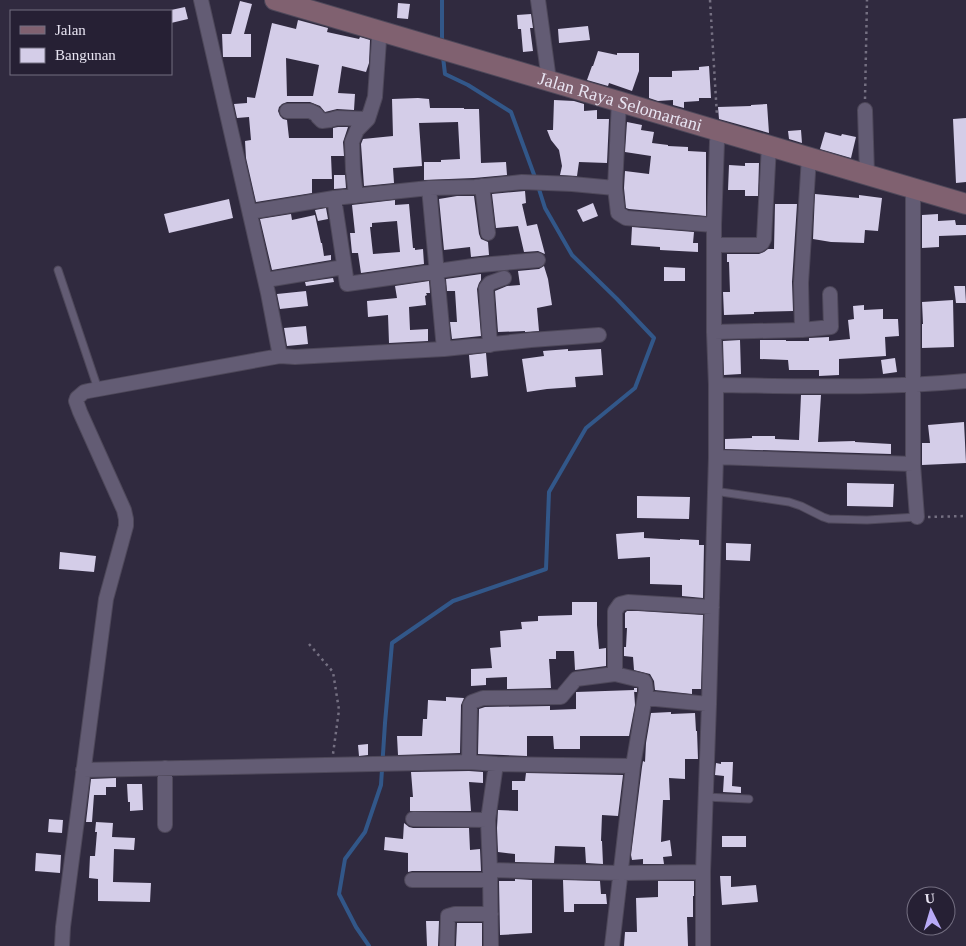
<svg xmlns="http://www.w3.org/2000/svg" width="966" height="946" font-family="'Times New Roman',serif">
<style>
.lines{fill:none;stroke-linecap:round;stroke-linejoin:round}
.stream{stroke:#325789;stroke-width:4}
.building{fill:#d4cde8;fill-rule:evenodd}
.service-casing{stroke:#4e485a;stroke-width:9}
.minor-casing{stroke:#4e485a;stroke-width:16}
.secondary-casing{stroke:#4e485a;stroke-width:22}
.path{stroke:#757082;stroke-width:2.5;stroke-dasharray:2.5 4;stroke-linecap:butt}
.service{stroke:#635c74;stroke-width:7}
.minor{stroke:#635c74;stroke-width:14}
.secondary{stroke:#806170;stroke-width:20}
.labels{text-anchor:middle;stroke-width:5;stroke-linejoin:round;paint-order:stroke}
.street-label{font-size:18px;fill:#e7e3f1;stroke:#262034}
</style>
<rect width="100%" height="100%" fill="#302a3f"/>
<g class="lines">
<path class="stream" d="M442 43V0
M443 57 445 74 468 85 511 112 536 180
M369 946 356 927 339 894 345 859 365 832 381 785 385 723 392 643 453 601 546 569 549 492 586 428 635 388 654 338 617 299 572 255 545 208 538 186"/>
</g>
<path class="building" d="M240 1 252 4 244 34H251V57H223L222 34H231Z
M398 3 410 4 408 19 397 18Z
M185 7 188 19 171 23V10Z
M531 14 533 28H530L533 51 523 52 521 29H518L517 15Z
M298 20 328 28 327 32 359 39 360 37 370 40 369 63 366 72 342 66 338 93 355 94 354 110 337 109 325 112 320 106 310 102H287L282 104 279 107 278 111 280 116 283 119 287 120 289 138H333V128L338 127H348L343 142 344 156H331L332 179H312V193L256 202 246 158 245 141 251 140 249 117 237 118 234 104 247 103V97L255 98 272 23 296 29ZM286 58 319 65 313 96H287Z
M588 26 590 40 559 43 558 29Z
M598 51 617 55V53H639V71L632 91 609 83 608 86 587 80 592 66H593Z
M709 66 711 98H699V101L684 102V108L673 105V100L658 101 649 98V77H672V71L699 70V67Z
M418 98 429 99 430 108H464V109H479L481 163 506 162 507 175 474 178 424 180V162H441V160L460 159 458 122 419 123 422 166 393 168 394 183 364 186 361 144 363 139 393 136 392 99Z
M554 100 574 101 584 104V111L597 110V119H609L607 163 579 162 577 176 560 175 562 166 559 150 551 140 547 130H553Z
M767 104 769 133 719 119 718 107 751 106V105Z
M966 118V182L956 183 953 119Z
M627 122 642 125 641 130 654 132 652 143 668 145V146L688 147V151L706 152V216L629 209 626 208 624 188 625 171 649 174 651 156 625 152Z
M801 130 802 143 789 139 788 131Z
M825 132 841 136 842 134 856 137 851 158 820 149Z
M745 163H759L758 196H745V190H728L729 165 745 166Z
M334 175H345L346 188 334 189Z
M525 191 526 203 522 204 527 226 537 224 545 254 538 251 524 252 518 226 496 228 492 194Z
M815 194 859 198V195L882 198 878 231 865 230 864 243 831 242 813 239Z
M457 196H474L479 234 481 239 488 242 489 255 471 257 470 247 444 250 439 199Z
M229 199 233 218 169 233 164 214Z
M395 200V205L409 204 413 248H415V250L423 249 424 264 361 273 358 253H352L350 233H355L352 205ZM397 221 400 252 373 254 370 227H372V223Z
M593 203 598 216 583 222 577 210Z
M775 204H797L792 282 793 311 754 312V314L724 315 723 292H730L729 262H727V254H759L764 252 768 249H774Z
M326 208 328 219 318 221 315 210Z
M291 214 292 220 315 215 321 243H322L324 256 331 255V260L272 270 260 219Z
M938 214V221L955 220 956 225H966V235L939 236V247L922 248V215Z
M632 227 694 232 693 243H698V252L660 250V247L631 245Z
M544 266 548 279 552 305 537 308 539 331 525 332V331L498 332 495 291 507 286 520 285 518 271 539 269Z
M664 267 685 268V281H664Z
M481 274V280L479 283 477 289 481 336 452 339 450 322H457L455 291H447L446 279Z
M333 278 334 282 306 286 305 282Z
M429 281 430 293H426L427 295 425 296 426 305 409 307 410 330 428 329V341L389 343 388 315 368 317 367 301 397 298 395 286Z
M954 286H965L966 303H956Z
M306 291 308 306 280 309 277 294Z
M953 300 954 347 922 348V324H923L922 302Z
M864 305V310L883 309V319H898L899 336 885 337 886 356 839 359V375L819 376V370H789L788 360 760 359V340H786V341H809V338L829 337V341L850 339 848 320 854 319 853 306Z
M306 326 308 344 287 346 284 328Z
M740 340 741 374 724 375 723 341Z
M568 349V351L601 349 603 375 575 377 576 387 547 389 527 392 522 359 544 356 543 351Z
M486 353 488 376 471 378 469 355Z
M895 358 897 372 883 374 881 360Z
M801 395H821L818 442 855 441V442L891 444V454L725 449V439L752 438V436H775V439L799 440Z
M964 422 966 463 922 465V443H930L928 425Z
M847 483 894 484 893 507 847 506Z
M637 496 690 497 689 519 637 518Z
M644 532V538L680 540V539L699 540V545H704L703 598 682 596V585L650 584V557L618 559 616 534Z
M726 543 751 544 750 561 726 560Z
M60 552 96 556 94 572 59 569Z
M572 602H597V625L599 649 606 648V666L575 670 574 651H556V659H549L551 688 507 689V677L486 678V685L471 686V669L492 668 490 648 501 647 500 631 522 629 521 622 538 621V616L572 615Z
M638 611 703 615 701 689H692V694L655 690 654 681 650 674 634 670 633 657 624 656V647H626L627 628H625V613L627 611Z
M634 688H637V692H634V690L635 705 629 736H580V749H554L553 736H527V756L478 754 479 709 485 707 550 706V710L576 709V692L634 690Z
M446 697 464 698 461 705 460 753 398 755 397 736H422L423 719H427L428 700 446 701Z
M671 712V714L695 713 696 731H697L698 759H685V779L669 778 670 800H663L661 842 670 840 672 856 663 857 664 864H643V859L632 860 631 855 642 767 643 761 645 762 646 743 651 713Z
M368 744V755L359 756 358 745Z
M721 762H733L732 786 741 787V793L723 792 724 776 715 775 716 763 721 764Z
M469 771 483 772V783L469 782 471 811H410V797H413L411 772Z
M526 773 623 775 618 816 602 815 601 841H602L603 864 586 863 585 847 555 846 554 863 515 862V854L498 852 497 828 498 810 518 811V790H512V781H525Z
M116 778V787H106V795H94L92 822H86L91 779Z
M127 784H142L143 810 130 811V802H128Z
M49 819 63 820 62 833 48 832Z
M96 822 113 823 112 837 135 838 134 850 114 849 113 882 151 883 150 902 98 901V879L89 878 90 856H95L97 832H95Z
M404 823 409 827 413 828H469L470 850 480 849 481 871H412L408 872V853L384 850 385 837 403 839Z
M722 836H746V847H722Z
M36 853 61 855 60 873 35 871Z
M720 876H731V887L756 885 758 902 722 905Z
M515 879 532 880V933L500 935 499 881H515Z
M563 880 600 881 601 894H606L607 904H574V912H564Z
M658 881H694V896H693V917H687L688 946H624L625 932H637L636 898 658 897Z
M426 921H439L438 946H427Z
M457 923H482V946H456Z"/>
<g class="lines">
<g class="service-casing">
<path id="service" d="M58 270 98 389
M714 491 789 502 801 506 823 517 829 519 867 520 917 517
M705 797 749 799"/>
</g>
<g class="minor-casing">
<path id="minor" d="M538 0 549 80
M865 110 867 174
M287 111H310L316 114 318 117 322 121 330 120 337 118 368 119
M482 186 488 233
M429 188 444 349
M615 188 619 101
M913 188V464L917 517
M356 196 353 171 352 142 357 130 368 119 375 97 379 40 380 31
M334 198 347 284 480 265 538 260
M250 212 334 198 429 188 475 187 522 182 572 184 615 188 618 213 626 218 714 225
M714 245H759L762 243 764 239 769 145
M266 280 344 267
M802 330 801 283 809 157
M714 332 802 330 831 327 830 294
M490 345 486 288 490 283 504 278
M280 356 295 357 444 349 531 340 599 335
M716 385C800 386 883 389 966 381
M716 457 913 464
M645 698 709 704
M469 762 470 705 472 702 483 698 561 697 576 679 615 674
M83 770 469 762 496 764 633 766
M413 819 488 820
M165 825V768
M490 870 488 820 496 764
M412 880H490
M62 946 63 927 106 599 126 526V519L124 510 80 412 76 401 77 398 84 392 88 391 280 356 268 293 201 0
M447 946 448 916 455 914H491
M491 946 490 870 621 873 703 872
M612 946 633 766 646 690 645 683 644 681 615 674V611L620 604 628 602 712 607
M703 946V872L709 704 716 457V385L714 332V225L717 142 718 130"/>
</g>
<g class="secondary-casing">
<g id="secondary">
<path id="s1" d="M275 0 966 204"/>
</g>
</g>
<path class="path" d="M710 0 717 116
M865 99 867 0
M928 517 966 516
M309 644 333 672 339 710 333 754"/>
<use href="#service" class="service"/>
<use href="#minor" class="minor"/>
<use href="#secondary" class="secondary"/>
</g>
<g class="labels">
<g class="street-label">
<text dy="6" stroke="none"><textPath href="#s1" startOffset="360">Jalan Raya Selomartani</textPath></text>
</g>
</g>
<rect x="10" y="10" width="162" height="65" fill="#262034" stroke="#736e80"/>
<rect x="20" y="26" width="25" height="8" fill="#806170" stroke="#736e80"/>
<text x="55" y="35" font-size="15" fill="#e7e3f1">Jalan</text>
<rect x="20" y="48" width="25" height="15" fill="#d4cde8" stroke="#736e80"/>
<text x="55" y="60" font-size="15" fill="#e7e3f1">Bangunan</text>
<g transform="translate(931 911) rotate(355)"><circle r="24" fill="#262034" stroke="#736e80"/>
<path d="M0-4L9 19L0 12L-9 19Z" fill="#b9abf7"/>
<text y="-8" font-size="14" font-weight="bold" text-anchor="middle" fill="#e7e3f1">U</text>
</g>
</svg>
